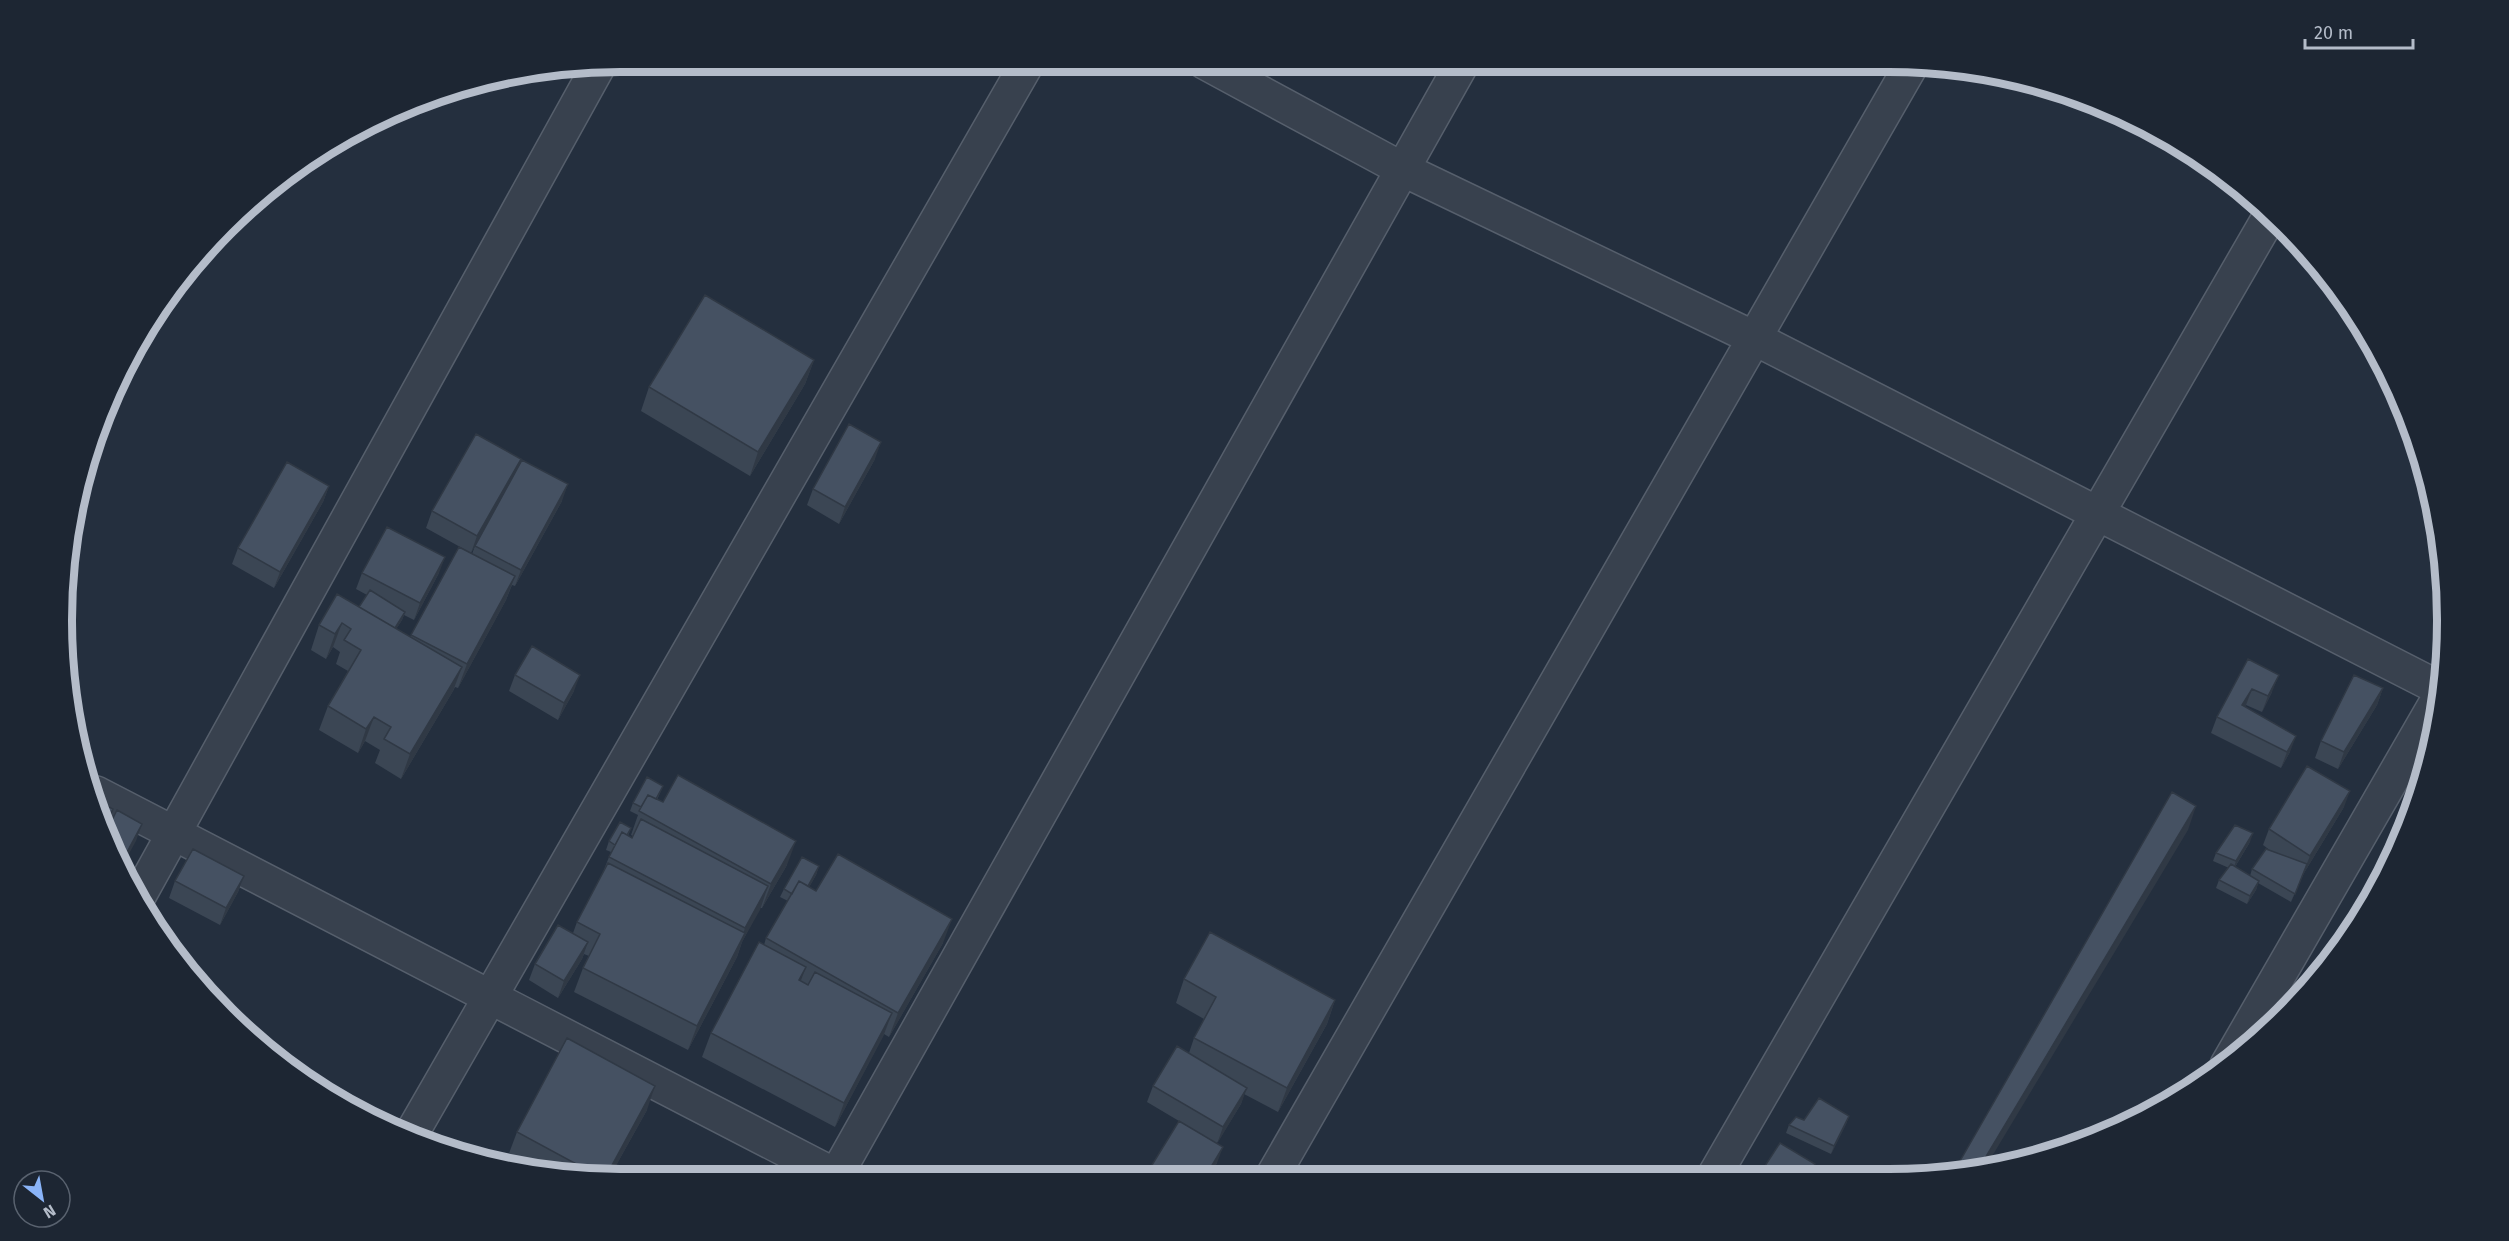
<svg xmlns="http://www.w3.org/2000/svg" width="2509" height="1241" font-family="'Fira Sans',sans-serif">
<style>
.lines{fill:none;stroke-linecap:round;stroke-linejoin:round}
.minor-casing{stroke:#565f6c;stroke-width:36}
.minor{stroke:#38414e;stroke-width:33}
.wall{fill:#3b4654}
.shaded-wall{fill:#303945}
.building{fill:#455162;stroke:#303945;stroke-width:1.5}
.rim{fill:none;stroke:#b4bcc9;stroke-width:8}
</style>
<rect width="100%" height="100%" fill="#242f3e"/>
<g class="lines">
<g class="minor-casing">
<path id="minor" d="M1204 62 1402 169 1754 338 2441 689
M96 793 842 1179
M139 896 599 65
M2227 1065 2440 696
M409 1138 1028 62
M1714 1176 2271 214
M1272 1177 1912 64
M834 1179 1463 62"/>
</g>
<use href="#minor" class="minor"/>
</g>
<path class="wall" d="M814 360 805 384 750 476 641 411 649 387Z
M875 459 839 524 807 505 813 489Z
M517 469 562 501 515 586 512 585 506 600 458 688 455 687 453 691 401 779 375 763 380 750 365 741 358 753 319 730 328 706 348 671 336 664 340 652 333 647 326 659 311 650 319 625 359 607 367 595 356 589 362 573H439L414 620 404 615 402 620 396 629 410 637 472 554 475 546 484 529 471 553 426 528 432 511Z
M329 486 323 502 274 588 232 564 238 548Z
M2248 659 2272 692 2262 712 2246 705 2245 706 2290 752 2281 768 2211 733 2217 717Z
M515 675 574 691 558 720 509 691Z
M2383 688 2377 705 2338 769 2315 758 2321 741Z
M663 786 657 800 787 865 762 908H760L742 942 737 957 688 1050 574 992 583 968 589 956 584 954 582 959 558 998 529 980 535 964 573 933 577 922 603 872 611 852 606 850 609 841 631 828 628 836 632 838 633 836 631 835 638 815 630 811 633 803Z
M2344 807 2304 873 2291 902 2258 883 2256 890 2247 904 2216 888 2219 880 2229 868 2213 861 2216 853 2250 842 2235 867 2250 876 2252 869 2271 851 2263 845 2269 829Z
M819 866 816 875 809 887 816 891 943 943 889 1037 884 1034 835 1127 702 1057 711 1033 764 945 766 938 788 901 780 897 784 889Z
M244 876 238 892 220 925 169 898 175 881Z
M1184 979 1335 1000 1327 1024 1278 1112 1244 1094 1241 1104 1217 1143V1163L1209 1177 1144 1178 1179 1121 1147 1102 1153 1086 1189 1053 1194 1038 1204 1019 1176 1003Z
M647 1110 609 1178 536 1171 508 1156 517 1132Z
M1849 1116 1846 1124 1831 1154 1786 1133 1789 1125Z
M1763 1169 1812 1172 1810 1175H1761Z"/>
<path class="shaded-wall" d="M814 360 805 384 750 476 758 452Z
M881 442 875 459 839 524 845 507Z
M521 459 515 476 471 553 477 536Z
M568 484 562 501 515 586 521 570Z
M329 486 323 502 274 588 280 572Z
M445 557 439 573 414 620 420 603Z
M515 576 506 600 458 688 467 664Z
M405 612 402 620 384 648 387 640Z
M342 623 333 647 326 659 335 634Z
M462 667 453 691 401 779 410 754Z
M580 675 574 691 558 720 564 703Z
M2279 675 2272 692 2262 712 2268 696Z
M2383 688 2377 705 2338 769 2344 752Z
M2252 689 2246 705 2236 721 2242 705Z
M374 717 365 741 358 753 366 729Z
M2296 736 2290 752 2281 768 2287 752Z
M2350 791 2344 807 2304 873 2291 902 2310 856Z
M2196 806 2188 830 1985 1168 1978 1170Z
M113 809 107 827 106 822Z
M142 824 136 841 120 870 119 867Z
M2253 833 2250 842 2233 870 2236 861Z
M796 841 787 865 762 908 771 884Z
M819 866 816 875 798 907 801 899Z
M244 876 238 892 220 925 226 908Z
M2259 881 2256 890 2247 904 2250 896Z
M768 886 760 910 742 942 737 957 688 1050 697 1026 740 944 745 928Z
M952 919 943 943 889 1037 898 1013Z
M588 942 582 959 558 998 564 981Z
M806 967 797 991 799 980Z
M1335 1000 1327 1024 1278 1112 1287 1088Z
M892 1013 883 1037 835 1127 844 1103Z
M655 1086 647 1110 609 1178H605Z
M1247 1088 1241 1104 1217 1144 1223 1127Z
M1849 1116 1846 1124 1831 1154 1834 1146Z
M1223 1147 1217 1163 1209 1177H1205Z"/>
<path class="building" d="M705 295 814 360 758 452 649 387Z
M849 424 881 442 845 507 813 489Z
M476 434 521 459 477 536 432 511Z
M522 460 568 484 521 570 475 546Z
M287 462 329 486 280 572 238 548Z
M387 527 445 557 420 603 362 573Z
M459 547 515 576 467 664 411 635Z
M370 590 405 612 395 628 359 607Z
M337 594 462 667 410 754 384 739 391 727 374 717 366 729 328 706 361 650 344 640 351 629 342 623 335 634 319 625Z
M532 646 580 675 564 703 515 675Z
M2248 659 2279 675 2268 696 2252 689 2242 705 2296 736 2287 752 2217 717Z
M2354 675 2383 688 2344 752 2321 741Z
M2307 766 2350 791 2310 856 2269 829Z
M678 775 796 841 771 884 639 811 648 795 663 802Z
M647 777 663 786 656 799 648 795 641 807 633 803Z
M2172 792 2196 806 1978 1170 1962 1175H1952Z
M99 802 113 809 106 822H105Z
M117 810 142 824 119 867 106 825 109 826Z
M641 819 768 886 745 928 609 857 622 832 632 838Z
M620 822 631 828 627 835 622 832 615 845 609 841Z
M2235 825 2253 833 2236 861 2216 853Z
M193 849 244 876 226 908 175 881Z
M2266 849 2307 864 2295 894 2252 869Z
M838 854 952 919 898 1013 766 938 799 881 816 891Z
M802 857 819 866 808 886 799 881 792 894 784 889Z
M608 863 745 933 697 1026 583 968 600 934 577 922Z
M2231 864 2259 881 2250 896 2219 880Z
M558 925 588 942 564 981 535 964Z
M1210 932 1335 1000 1287 1088 1194 1038 1216 997 1184 979Z
M759 942 806 967 799 980 808 985 815 972 892 1013 844 1103 711 1033Z
M567 1038 655 1086 605 1178H602L517 1132Z
M1177 1046 1247 1088 1223 1127 1153 1086Z
M1819 1098 1849 1116 1834 1146 1789 1125 1796 1117 1804 1120Z
M1179 1121 1223 1147 1205 1177 1144 1178Z
M1780 1143 1815 1164 1808 1175H1774L1763 1169Z
M1872 1166 1889 1175H1866Z"/>
<path d="M0 0H2509V1241H0ZM620 72H1889A548 548 0 0 1 2437 620V621A548 548 0 0 1 1889 1169H620A548 548 0 0 1 72 621V620A548 548 0 0 1 620 72Z" fill="#1d2633" fill-rule="evenodd"/>
<path class="rim" d="M620 72H1889A548 548 0 0 1 2437 620V621A548 548 0 0 1 1889 1169H620A548 548 0 0 1 72 621V620A548 548 0 0 1 620 72Z"/>
<g transform="translate(42 1199) rotate(149)"><circle r="28" fill="#1d2633" stroke="#59626f" stroke-width="1.5"/>
<path d="M0-4.5L10 22L0 15L-10 22Z" fill="#8ab4f8"/>
<text y="-9" font-size="16" font-weight="bold" text-anchor="middle" fill="#b4bcc9">N</text>
</g>
<path d="M2305 39v9h108v-9" fill="none" stroke="#b4bcc9" stroke-width="3"/>
<text x="2314" y="39" font-size="18" fill="#b4bcc9" stroke="#1d2633" stroke-width="4.5" paint-order="stroke">20 m</text>
</svg>
